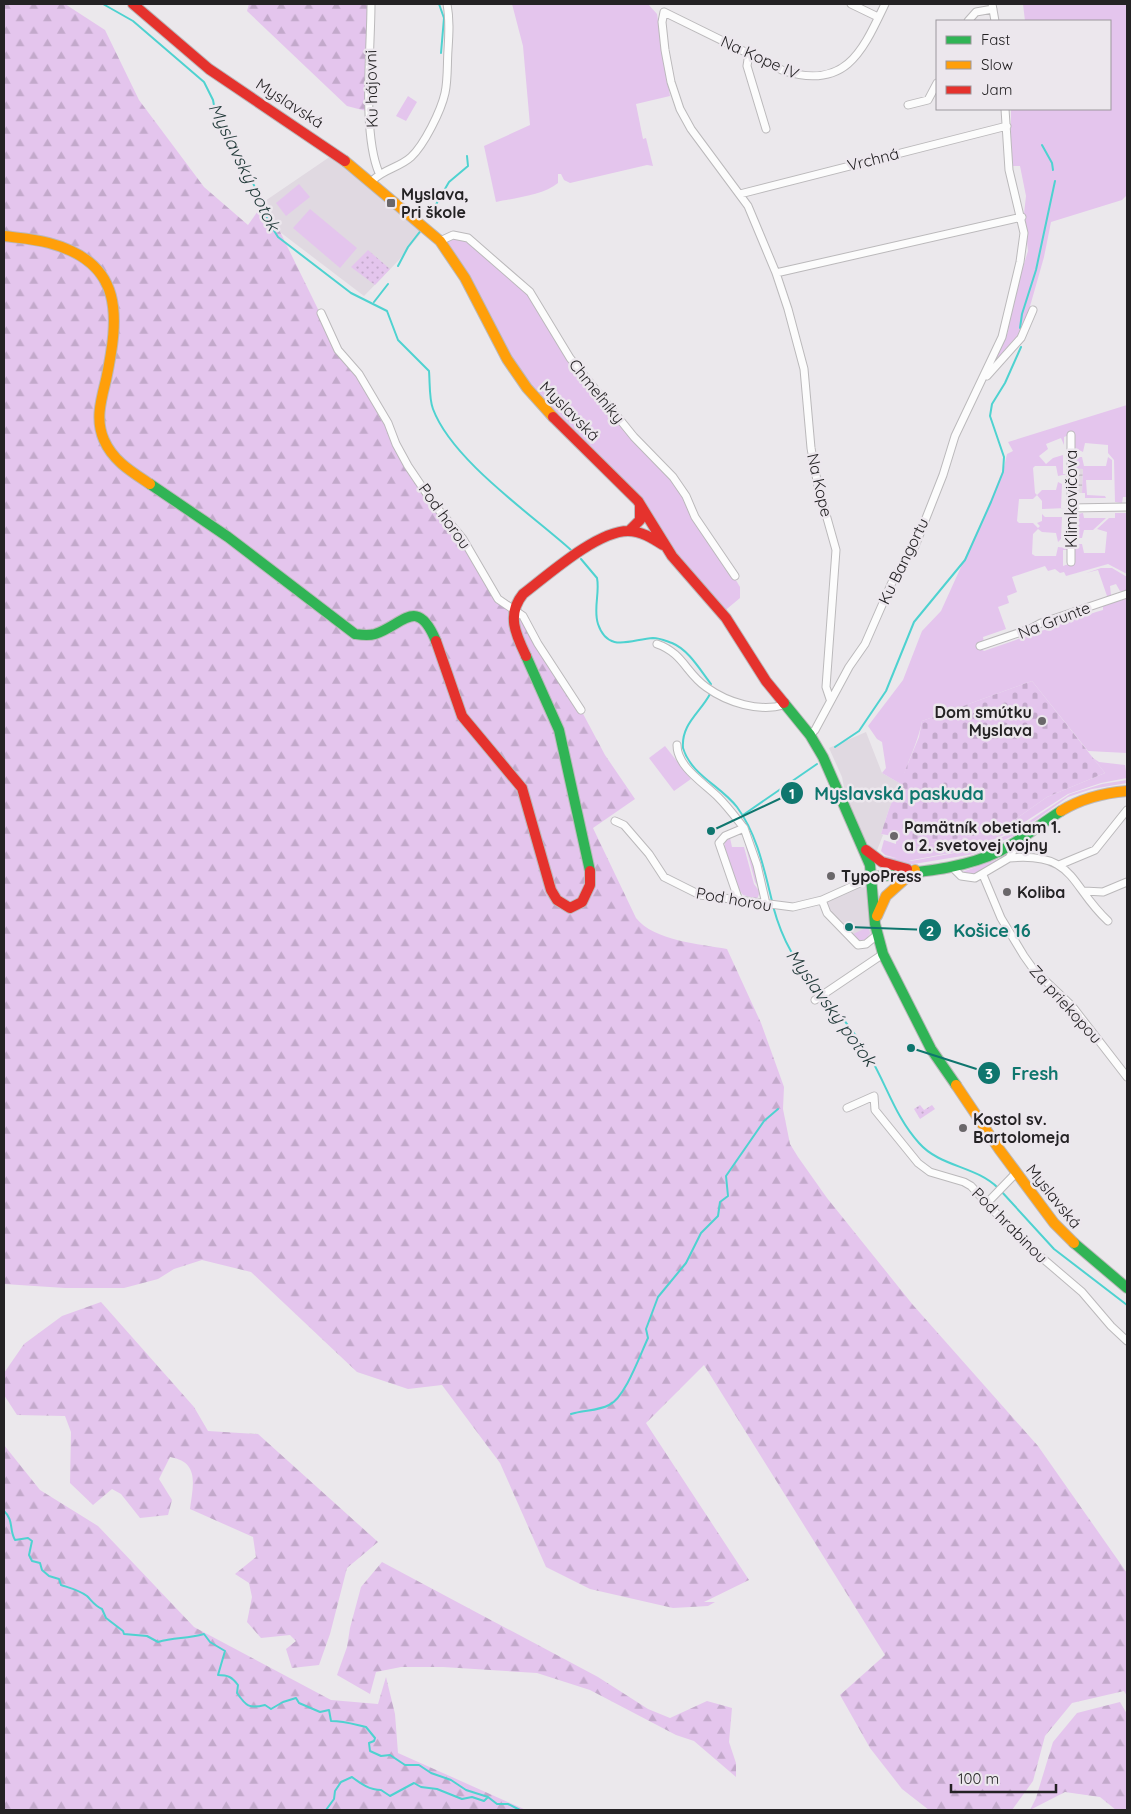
<svg xmlns="http://www.w3.org/2000/svg" width="1131" height="1814" font-family="Quicksand,sans-serif">
<style>
.built{fill:#e0d9e1}
.industrial{fill:url(#industrial-grid)}
.grass{fill:#e4c5ed}
.forest{fill:url(#forest-firs)}
.cemetery{fill:url(#cemetery-stones)}
.park{fill:url(#park-dots)}
.lines{fill:none;stroke-linecap:round;stroke-linejoin:round}
.stream{stroke:#4ed2d0;stroke-width:2}
.street-casing{stroke:#bbb9bb;stroke-width:9}
.fast-casing{stroke:#bbb9bb;stroke-width:12}
.slow-casing{stroke:#bbb9bb;stroke-width:12}
.jam-casing{stroke:#bbb9bb;stroke-width:12}
.street{stroke:#fcfcfc;stroke-width:7}
.fast{stroke:#30b455;stroke-width:10}
.slow{stroke:#ff9f0a;stroke-width:10}
.jam{stroke:#e5322d;stroke-width:10}
.poi-dot{fill:#6a676a;stroke:#ece7ed;stroke-width:2}
.labels{text-anchor:middle;stroke-width:5;stroke-linejoin:round;paint-order:stroke}
.street-label{font-size:16px;fill:#242224;stroke:#ece7ed}
.poi-label{font-size:16px;font-weight:bold;fill:#242224;stroke:#ece7ed;text-anchor:start}
.water-label{font-size:18px;font-style:italic;fill:#1f3837;stroke:#ece7ed}
.leader{fill:none;stroke:#0f766e;stroke-width:2}
.callout-dot{fill:#0f766e;stroke:#ece7ed;stroke-width:2}
.mark-label{font-size:15px;text-anchor:middle;font-weight:bold;fill:#fff}
.callout-label{font-size:18px;text-anchor:middle;font-weight:bold;fill:#0f766e;stroke:#ece7ed;stroke-width:5;stroke-linejoin:round;paint-order:stroke}
</style>
<defs>
<pattern id="industrial-grid" width="8" height="8" patternUnits="userSpaceOnUse" patternTransform="scale(1.25)"><rect width="8" height="8" fill="#e0d9e1"/><path d="M0 4h8M4 0v8" fill="none" stroke="#c0bac1"/></pattern>
<pattern id="forest-firs" width="22" height="20" patternUnits="userSpaceOnUse" patternTransform="scale(1.25)"><rect width="22" height="20" fill="#e4c5ed"/><path d="M5 1l3.5 6h-7zM16 11l3.5 6h-7z" fill="#c3a9cb"/></pattern>
<pattern id="cemetery-stones" width="16" height="16" patternUnits="userSpaceOnUse" patternTransform="scale(1.25)"><rect width="16" height="16" fill="#e4c5ed"/><path d="M2 7V4a2 2 0 0 1 4 0v3zM10 15v-3a2 2 0 0 1 4 0v3z" fill="#c3a9cb"/></pattern>
<pattern id="park-dots" width="8" height="8" patternUnits="userSpaceOnUse" patternTransform="scale(1.25)"><rect width="8" height="8" fill="#e4c5ed"/><path d="M2 2h.1M6 6h.1" fill="none" stroke="#c3a9cb" stroke-width="1.8" stroke-linecap="round"/></pattern>
</defs>
<rect width="100%" height="100%" fill="#ebe8ec"/>
<path class="built" d="M331 156 422 232 398 261 364 296 280 232 265 201Z
M866 732 882 773 901 784 889 809 881 834 883 835 876 853 862 838 846 798 842 777 829 748Z
M873 877 877 935 863 945 827 913 822 900Z"/>
<path class="industrial" d="M1076 468H1083L1082 493H1076Z"/>
<path class="grass" d="M512 4H648L657 14 670 96 636 104 643 139 646 138 653 166 647 165 570 183 564 180 561 174H558V183C544 195 514 198 496 202L484 146 530 125 523 46Z
M1023 4H1127V195L1122 200 1051 222 1044 257 1023 331 986 375 1008 332 1010 309 1028 251 1024 214 1026 196 1020 166H1011V109H1110V21H1025Z
M408 96 417 102 406 121 396 116Z
M299 184 310 197 286 216 276 203Z
M310 209 357 248 340 268 293 228Z
M460 235 520 283 555 336 686 496 740 587V598L722 613 697 586 647 513 538 401 440 241Z
M1127 405V497H1123L1122 503 1115 502 1114 460 1108 453V445L1085 443 1083 452 1075 448 1074 433 1064 437V445L1061 438 1046 444 1048 449 1039 456 1046 464 1053 458 1063 455V450V474H1068L1058 476 1056 466H1035L1033 468 1035 493 1037 495 1042 490H1056L1058 482 1062 484 1061 508H1067L1042 509V501L1037 495 1033 499H1019L1017 521 1019 523H1033L1038 528 1040 526 1037 523 1042 521V514L1045 517H1062L1061 539 1058 542 1056 533 1042 532 1038 529 1033 534 1032 554 1035 556H1056L1058 547 1067 548 1068 550H1063V566L1074 562 1075 544H1082L1084 553H1105L1107 532 1097 529 1109 518H1115V513H1127V574L1108 564 1066 576 1064 572 1060 573 1055 569 1048 571 1045 566 1012 577 1017 592 1007 596 1009 603 998 607 1006 629 983 637 984 642 981 649 984 651 1030 635 1040 629 1041 631 1096 612 1103 610V605L1127 597V753L1088 751 1032 681 922 721C918 743 907 762 901 784L882 773 886 768 882 742 877 739 868 726 903 680 922 631 941 611 984 516 1004 467 1007 454 1013 451 1008 442Z
M1080 457H1082L1084 466H1106L1108 457 1112 460V480H1086L1087 495 1105 496 1106 498H1085V493H1082L1083 469 1075 468V460Z
M1083 513 1084 518H1106L1093 530H1084L1082 538H1076L1074 524H1079L1078 514Z
M1101 568H1112L1127 577V591H1120L1116 584 1110 586 1111 595 1103 599 1107 596 1098 570 1086 573Z
M665 746 691 779 674 791 649 758Z
M1093 758 1099 762 1125 765 1127 778 1101 783 1068 794 1006 834 972 849 907 861 885 855 881 851 884 840 896 844V837L915 847 982 834 1010 823 1047 797 1105 773Z
M1127 780V783L1092 789 1068 797 1015 835 974 854 908 865 896 864 879 855 911 861 976 849 1013 832 1070 794 1102 784Z
M743 836 746 839 759 888 755 882Z
M730 838 732 847H744L754 884 760 892 757 899 743 895 738 888 724 846 725 842Z
M1004 857 975 875 962 872Z
M868 927 870 933 866 940 859 941 851 935Z"/>
<path class="forest" d="M4 4H65L105 30 139 100 204 187 248 225 265 201 338 350 353 366 408 466 463 539 498 599 523 616 581 710 605 755 635 799 593 828 636 918C654 941 700 944 727 949L761 1023 784 1087 783 1109 790 1144 798 1157 827 1198 913 1305 1038 1446 1127 1573V1696L1124 1691 1072 1703 1045 1736 1033 1781 1012 1810H929L902 1789 870 1748 840 1695 885 1655 704 1365 646 1423 749 1580 704 1602H715L708 1606 673 1608 590 1589 546 1567 500 1463 442 1385 408 1389 357 1372 251 1272 202 1260 174 1269 158 1279 124 1288H65L4 1284Z
M249 4H371L370 112 347 106 247 11Z
M101 1302 194 1407 208 1431 258 1434 378 1542 347 1568 330 1634 319 1665 292 1668 286 1649 296 1641 290 1635 261 1638 247 1622 252 1597 249 1583 235 1574 256 1557 253 1537 190 1509C193 1485 200 1462 170 1457L159 1479 172 1500 168 1515 140 1518 121 1494 112 1489 93 1505 70 1483 71 1432 65 1416 17 1415 4 1395V1373L24 1344 62 1316Z
M4 1445 40 1490 98 1526 194 1627 331 1700 378 1704 386 1677 395 1714 398 1753 526 1810H4Z
M382 1562 598 1677 648 1709 670 1718 707 1701 732 1708 729 1742 736 1763V1777L694 1741 676 1735 590 1690 537 1673 443 1667H401L376 1672 370 1694 337 1675 347 1647 350 1628 361 1587Z
M1120 1702 1127 1714V1810H1116L1100 1797 1065 1792 1030 1810 1036 1798 1053 1742 1077 1713Z"/>
<path class="cemetery" d="M1032 681 1105 773 1047 797 1010 823 982 834 915 847 903 843 893 836 881 834 889 809 919 737 922 721Z"/>
<path class="park" d="M368 250 390 269 375 285 351 267Z
M920 1105 924 1110 932 1105 935 1109 920 1119 914 1109Z"/>
<g class="lines">
<path class="stream" d="M103 4 133 21 204 82 213 100 216 116 234 144 262 202 268 221 278 237 351 293 387 311 398 340 429 371C430 383 429 399 433 409 452 460 531 514 571 550
M439 4 444 18 441 53
M1042 145 1052 163 1053 170
M431 213 449 182 468 166 467 156
M398 266 408 247 422 229
M374 302 388 284
M1020 328 1022 314 1036 270 1055 181
M581 559 597 578C600 593 593 609 598 624 608 654 632 639 653 638 660 638 666 641 672 643 689 650 700 670 711 684
M710 694C700 713 681 724 683 748 691 775 721 786 737 807 757 834 764 869 772 901
M835 747 859 731 886 691 914 622 965 560 991 502 1003 472 1004 457 990 416 992 404 1005 383 1021 347
M743 815 817 764
M773 906C783 943 796 963 821 992
M824 996C841 1015 857 1036 870 1057 887 1086 896 1118 919 1143 940 1167 976 1166 998 1188
M1001 1191 1054 1249 1127 1305
M571 1414C583 1410 598 1411 609 1405 625 1398 640 1355 648 1338L646 1329 658 1297 686 1263 701 1233 718 1216 720 1202 728 1196 726 1176 764 1121 778 1109
M4 1511C14 1520 9 1530 15 1540L28 1538 32 1541 29 1555 32 1561 40 1563 42 1570 49 1576 59 1579 61 1585C70 1588 79 1590 87 1596 92 1601 95 1606 102 1609L106 1618 123 1631 124 1634 147 1636 158 1642C175 1637 186 1639 204 1634L210 1642 225 1651 218 1675C228 1675 232 1677 238 1685L237 1693C246 1706 249 1709 265 1705L271 1709 283 1702 296 1698 299 1703 320 1712 329 1710 331 1721C344 1721 353 1724 366 1727L375 1738 374 1741 369 1743 370 1751 381 1756 390 1755 405 1765H419L431 1773 451 1780 466 1790 488 1797 497 1804H508L520 1810
M326 1810 334 1799 335 1791 341 1782 352 1777C361 1784 370 1790 381 1790L390 1796 414 1783 421 1787 437 1789 462 1799 472 1797 484 1801 488 1797"/>
<g class="street-casing">
<path id="street" d="M371 4C371 49 362 133 379 173
M851 4 878 17
M992 4 995 21
M968 21 976 12 993 9
M749 53 747 66 766 129
M908 105 928 100 937 83
M372 181C383 169 399 168 411 157 424 145 441 111 445 93 448 79 447 64 448 50 449 34 450 20 447 4
M740 194 1007 126
M440 241 453 235 468 238 530 292 570 358 634 437 673 477 686 496 695 517 735 576
M776 273 748 206 691 129 680 109 671 82 665 50 662 22 664 12 784 71C846 90 862 52 885 4
M321 313 338 350 359 374 388 423 396 444 408 466 433 503 463 539 498 599 523 616 538 644 581 710
M987 376 1021 338 1033 310
M1071 508 1127 507
M1071 562V435
M657 644C683 653 686 673 706 687 728 703 759 712 784 705
M980 646 1030 629 1041 623 1127 594
M830 699 826 687 836 550 818 486 811 448 804 369 788 309 776 273 1022 217
M810 735 815 730 849 667 865 644 893 580 915 546 943 475 955 436 1002 337 1020 262 1024 233 1009 170 1005 109
M677 745C677 767 704 783 718 797 728 807 736 818 744 828
M615 821 624 825 649 854 664 877 700 895 793 907 822 900 873 877
M1009 858C1076 852 1069 885 1108 921
M1059 865 1095 850 1127 810
M951 866 961 876 975 878 1009 858 1013 851 1012 844
M983 875 1001 918 1024 956 1034 970 1072 1006 1127 1077
M1084 891 1103 892 1127 882
M822 900 827 913 858 945 866 944 877 935
M739 901 719 843 725 836 744 828 757 865 766 904
M815 1000 883 954
M847 1108 874 1096 875 1110 918 1163 930 1172 964 1182 971 1186 1020 1239 1082 1292 1111 1326 1127 1341
M987 1203 1016 1173"/>
</g>
<g class="fast-casing">
<path id="fast" d="M150 484 228 537 355 634C362 635 368 636 375 634 403 625 417 595 436 641
M526 656 559 730 590 871
M784 703 810 735 823 757 870 865 875 924 883 954 931 1049 956 1085
M873 877C916 872 961 870 1000 851 1022 840 1040 824 1061 811
M1074 1243 1127 1288"/>
</g>
<g class="slow-casing">
<path id="slow" d="M345 161 440 241 465 278 507 359 527 388 553 417
M4 236C19 238 35 239 49 243 125 263 119 317 106 380 101 400 95 420 104 440 113 461 132 472 150 484
M1061 811C1082 798 1103 793 1127 791
M877 916 886 896 915 870
M956 1085 999 1149 1054 1223 1074 1243"/>
</g>
<g class="jam-casing">
<path id="jam" d="M133 4 209 69 345 161
M553 417 638 501 672 556 726 618 766 681 784 703
M630 530 640 520V506
M436 641 462 716 522 788 551 890 557 900 570 908 582 902 590 885V871
M526 656C516 635 506 615 523 594 548 575 597 531 628 531 641 531 652 538 663 545
M866 850 882 862 907 869"/>
</g>
<use href="#street" class="street"/>
<use href="#fast" class="fast"/>
<use href="#slow" class="slow"/>
<use href="#jam" class="jam"/>
</g>
<g class="poi-dot">
<rect x="386" y="198" width="10" height="10" rx="2.5"/>
<circle cx="1042" cy="721" r="5"/>
<circle cx="894" cy="836" r="5"/>
<circle cx="831" cy="876" r="5"/>
<circle cx="1007" cy="892" r="5"/>
<circle cx="963" cy="1128" r="5"/>
</g>
<g class="labels">
<g class="street-label">
<text transform="translate(760 57) rotate(24)" y="6">Na Kope IV</text>
<text transform="translate(371 89) rotate(-91)" y="6">Ku hájovni</text>
<text transform="translate(290 103) rotate(33)" y="6">Myslavská</text>
<text transform="translate(873 159) rotate(-14)" y="6">Vrchná</text>
<text transform="translate(597 391) rotate(51)" y="6">Chmeľníky</text>
<text transform="translate(570 411) rotate(45)" y="6">Myslavská</text>
<text transform="translate(820 485) rotate(77)" y="6">Na Kope</text>
<text transform="translate(1071 499) rotate(-90)" y="6">Klimkovičova</text>
<text transform="translate(445 516) rotate(54)" y="6">Pod horou</text>
<text transform="translate(903 561) rotate(-64)" y="6">Ku Bangortu</text>
<text transform="translate(1054 620) rotate(-21)" y="6">Na Grunte</text>
<text transform="translate(734 899) rotate(10)" y="6">Pod horou</text>
<text transform="translate(1066 1004) rotate(48)" y="6">Za priekopou</text>
<text transform="translate(1054 1196) rotate(51)" y="6">Myslavská</text>
<text transform="translate(1010 1225) rotate(45)" y="6">Pod hrabinou</text>
</g>
<g class="poi-label">
<text x="401" y="200">Myslava,<tspan x="401" dy="18">Pri škole</tspan></text>
<text x="1032" y="718" text-anchor="end">Dom smútku<tspan x="1032" dy="18">Myslava</tspan></text>
<text x="904" y="833">Pamätník obetiam 1.<tspan x="904" dy="18">a 2. svetovej vojny</tspan></text>
<text x="841" y="882">TypoPress</text>
<text x="1017" y="898">Koliba</text>
<text x="973" y="1125">Kostol sv.<tspan x="973" dy="18">Bartolomeja</tspan></text>
</g>
<g class="water-label">
<text transform="translate(244 167) rotate(64)" y="6">Myslavský potok</text>
<text transform="translate(831 1008) rotate(54)" y="6">Myslavský potok</text>
</g>
</g>
<path class="leader" d="M711 831L792 793M849 927L930 930M911 1048L989 1073"/>
<g class="callout-dot">
<circle cx="711" cy="831" r="5"/>
<circle cx="849" cy="927" r="5"/>
<circle cx="911" cy="1048" r="5"/>
<circle cx="792" cy="793" r="12"/>
<circle cx="930" cy="930" r="12"/>
<circle cx="989" cy="1073" r="12"/>
</g>
<g class="mark-label">
<text x="792" y="799">1</text>
<text x="930" y="936">2</text>
<text x="989" y="1079">3</text>
</g>
<g class="callout-label">
<text x="899" y="800">Myslavská paskuda</text>
<text x="992" y="937">Košice 16</text>
<text x="1035" y="1080">Fresh</text>
</g>
<rect width="1131" height="1814" fill="none" stroke="#242224" stroke-width="10"/>
<rect x="936" y="20" width="175" height="90" fill="#ece7ed" stroke="#9c989d"/>
<rect x="946" y="36" width="25" height="8" fill="#30b455" stroke="#9c989d"/>
<text x="981" y="45" font-size="15" fill="#242224">Fast</text>
<rect x="946" y="61" width="25" height="8" fill="#ff9f0a" stroke="#9c989d"/>
<text x="981" y="70" font-size="15" fill="#242224">Slow</text>
<rect x="946" y="86" width="25" height="8" fill="#e5322d" stroke="#9c989d"/>
<text x="981" y="95" font-size="15" fill="#242224">Jam</text>
<path d="M951 1784v8h105v-8" fill="none" stroke="#242224" stroke-width="2.5"/>
<text x="958" y="1784" font-size="15" fill="#242224" stroke="#ece7ed" stroke-width="4" paint-order="stroke">100 m</text>
</svg>
